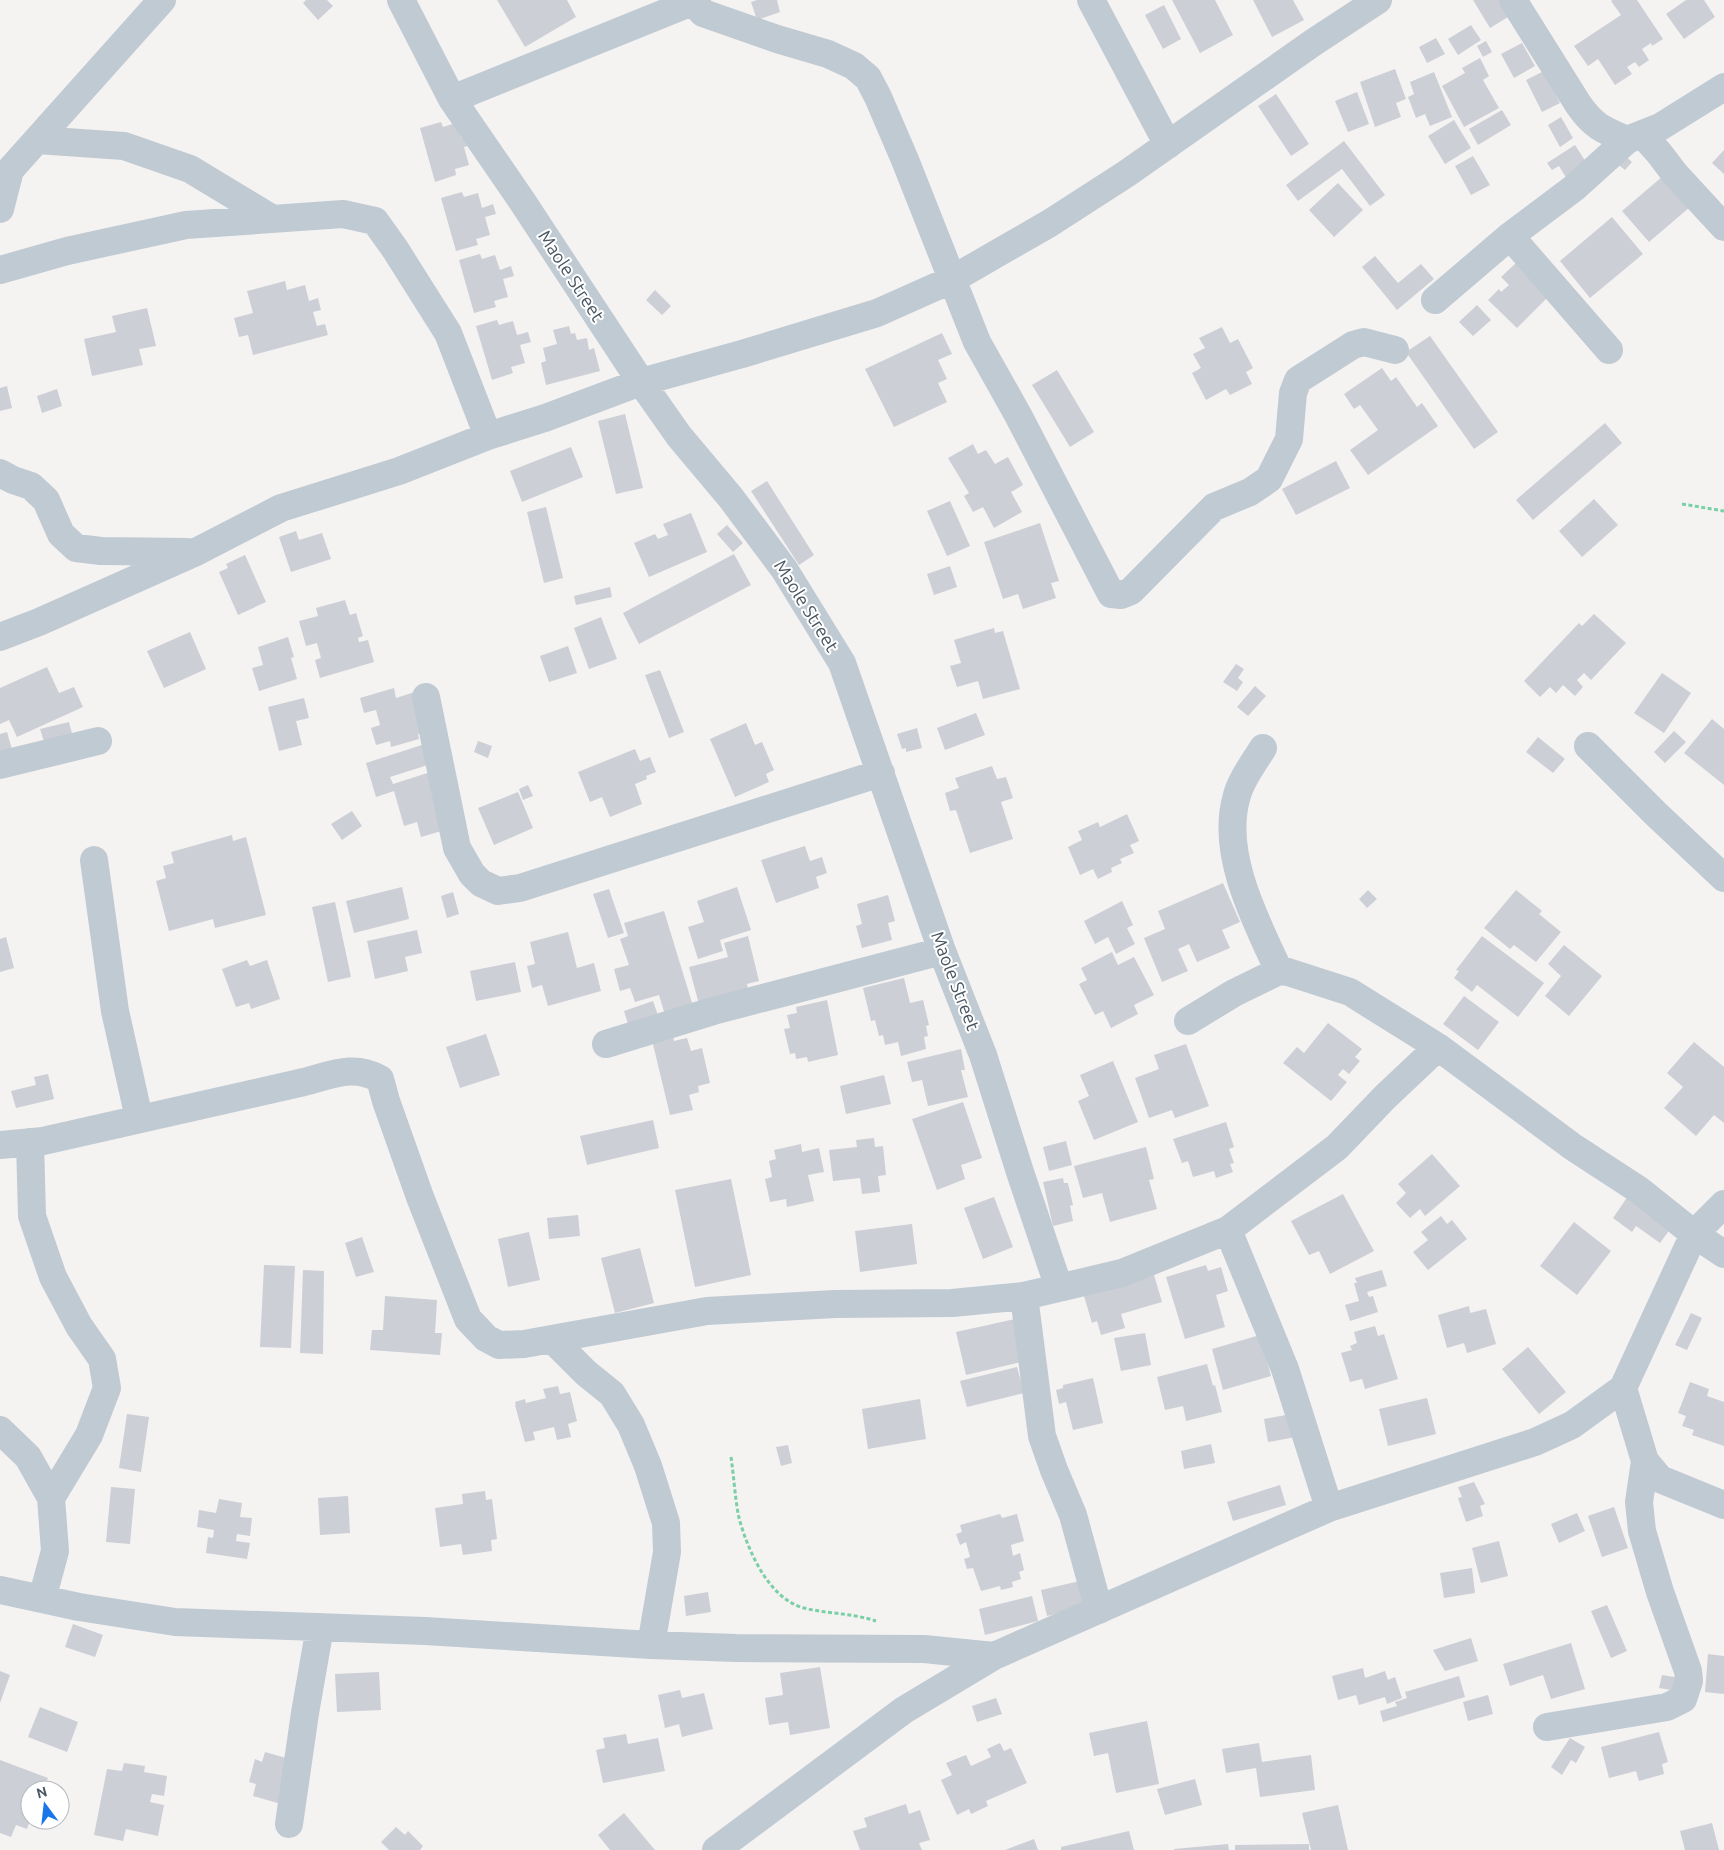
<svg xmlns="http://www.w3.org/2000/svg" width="1724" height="1850" font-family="Ubuntu,sans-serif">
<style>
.building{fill:#cccfd5}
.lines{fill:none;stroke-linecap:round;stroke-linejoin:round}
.path{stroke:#79d0a4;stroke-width:3;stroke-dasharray:4 2.5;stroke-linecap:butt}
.minor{stroke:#c0cad2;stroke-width:28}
.labels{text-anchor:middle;stroke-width:4;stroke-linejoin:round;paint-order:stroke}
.street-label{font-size:18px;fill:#495661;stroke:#fff}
</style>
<rect width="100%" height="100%" fill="#f5f2f2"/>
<path class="building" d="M306 0H327L333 6 318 20 303 3Z
M497 0H567L576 17 525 47Z
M757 0H777L780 12 757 20 751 2Z
M1172 0H1215L1233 35 1200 53Z
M1253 0H1293L1304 20 1272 37Z
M1473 0H1504L1513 14 1490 28Z
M1613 0H1637L1663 39 1652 46 1651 43 1642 49 1649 60 1639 67 1635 62 1627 67 1632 74 1615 85 1598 59 1588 66 1574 46 1621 15 1611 1Z
M1686 0H1704L1715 17 1684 39 1666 14Z
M1164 5 1181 39 1163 49 1145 15Z
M1471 25 1481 40 1458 55 1448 39Z
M1436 38 1445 54 1427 63 1419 47Z
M1486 41 1492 52 1483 57 1477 46Z
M1522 43 1535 66 1514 78 1501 54Z
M1480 58 1489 76 1483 80 1499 108 1464 127 1442 86 1465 73 1462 68Z
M1395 69 1406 99 1396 103 1401 117 1375 127 1360 82Z
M1544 71 1560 103 1542 112 1526 80Z
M1434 72 1452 117 1430 126 1425 114 1416 118 1408 97 1414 94 1410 82Z
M1357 92 1369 124 1348 132 1335 101Z
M1276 94 1309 144 1291 156 1258 106Z
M1502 110 1511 125 1478 145 1469 129Z
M1561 117 1573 138 1560 147 1548 125Z
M1454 120 1471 148 1445 164 1428 136Z
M441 122 443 127 456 123 461 138 472 134 475 144 464 147 469 165 455 169 456 175 435 182 420 128Z
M1344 141 1385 195 1370 206 1342 169 1298 201 1286 185Z
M1575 145 1588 165 1567 179 1559 166 1552 170 1547 163Z
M1724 150V174L1712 163Z
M1622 153 1632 162 1625 170 1615 162Z
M1473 156 1490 185 1471 195 1455 166Z
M1663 176 1690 207 1649 242 1622 211Z
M1338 183 1363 210 1334 237 1309 210Z
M462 192 464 197 478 193 482 208 493 204 496 214 485 217 490 235 476 239 478 245 456 251 441 198Z
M1612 217 1643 254 1590 298 1560 261Z
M480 254 482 259 495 255 500 270 511 266 514 276 503 279 508 297 494 301 496 307 474 313 459 260Z
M1375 256 1398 283 1421 264 1434 279 1397 310 1362 267Z
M1517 262 1550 295 1517 328 1488 300 1499 289 1501 292 1509 285 1501 277Z
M285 281 287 290 305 285 309 301 318 298 321 310 313 312 317 326 325 324 328 335 253 355 248 335 239 337 234 318 253 313 247 291Z
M655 290 671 306 662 315 646 300Z
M1477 305 1491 320 1473 336 1459 322Z
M147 308 156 346 139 349 143 365 92 376 84 339 116 332 112 316Z
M497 320 499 325 513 321 517 335 528 332 531 342 520 345 525 363 511 367 513 373 492 380 476 326Z
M569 326 571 334 575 333 577 340 587 338 589 350 594 348 600 371 546 385 541 363 546 361 543 348 557 344 553 330Z
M1222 327 1230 343 1238 339 1253 368 1246 372 1252 384 1230 395 1226 389 1206 400 1192 373 1201 368 1193 354 1205 348 1199 338Z
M942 333 952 354 938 360 947 379 938 383 947 402 894 427 865 369Z
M1430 336 1498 432 1474 449 1406 352Z
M1382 368 1391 381 1396 377 1417 407 1422 403 1438 426 1368 475 1350 450 1378 430 1360 405 1354 409 1344 394Z
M1057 370 1094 432 1070 447 1032 385Z
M7 386 12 408 0 411V388Z
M57 389 62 406 42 413 37 396Z
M625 414 643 488 616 494 598 421Z
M1605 423 1622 443 1533 520 1516 500Z
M973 444 978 454 986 450 995 464 1008 457 1023 485 1011 492 1022 512 994 528 983 507 973 512 964 496 969 493 948 458Z
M571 447 583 477 522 502 510 471Z
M1336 461 1350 488 1296 515 1282 489Z
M767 481 814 555 799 565 751 491Z
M1594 499 1618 525 1582 557 1559 531Z
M950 501 970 546 947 556 927 511Z
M546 507 563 578 544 583 527 512Z
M691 513 707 552 649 577 634 543 655 534 658 539 668 535 663 524Z
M1040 523 1059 581 1051 583 1056 598 1023 609 1018 594 1003 599 984 542Z
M727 525 743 543 733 552 717 534Z
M296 531 299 540 322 533 331 559 291 572 279 537Z
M734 554 751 585 639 644 623 613Z
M245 555 266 602 238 615 219 572 228 568 226 564Z
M950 566 957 587 934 595 927 574Z
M610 587 612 597 576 605 574 596Z
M345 600 350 615 356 613 363 636 358 638 359 642 368 640 374 662 320 678 315 660 321 658 317 643 306 646 299 621 318 616 316 608Z
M1594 614 1626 643 1591 680 1584 673 1577 680 1583 687 1575 696 1563 685 1556 693 1550 687 1540 697 1524 681 1579 623 1582 626Z
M601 617 617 659 589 669 574 628Z
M994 628 995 633 1003 631 1020 689 983 699 978 681 957 687 950 666 961 663 954 640Z
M190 632 206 669 164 688 147 651Z
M288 637 294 657 291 658 297 679 259 691 252 668 263 665 258 647Z
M568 646 577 673 549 682 540 656Z
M1236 664 1244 669 1238 678 1243 682 1237 691 1223 682Z
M47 667 59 693 74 687 83 707 17 737 9 720 0 724V688Z
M660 670 684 732 669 738 645 675Z
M1662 673 1691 693 1664 733 1634 713Z
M1255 686 1266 696 1248 716 1237 707Z
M394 688 396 698 418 691 429 731 418 734 419 739 391 747 390 741 376 745 371 728 380 725 376 710 364 713 360 698Z
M304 698 309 718 296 721 302 745 279 751 268 707Z
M976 713 985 735 945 750 937 728Z
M1712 719 1724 729V785L1684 753Z
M69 722 74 741 46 748 40 729Z
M746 723 755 745 762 742 774 770 766 774 769 782 735 797 710 739Z
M917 728 922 748 906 752V748L902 749 897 734Z
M1674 731 1686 742 1665 763 1654 752Z
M7 732 13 753 0 757V734Z
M1538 737 1565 759 1553 773 1526 752Z
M478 741 492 746 488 758 474 752Z
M428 743 434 763 390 777 393 784 437 770 445 830 421 837 417 822 404 826 394 791 376 797 366 763Z
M635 749 640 761 650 757 656 772 646 776 647 779 635 784 642 804 610 817 602 797 590 802 578 772Z
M992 766 997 779 1006 777 1013 798 1001 802 1013 839 970 853 956 810 950 811 945 793 959 788 955 778Z
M528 785 533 796 523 800 519 789Z
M518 792 533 828 494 845 478 808Z
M352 811 362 826 342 840 331 824Z
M1127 814 1139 841 1130 845 1134 853 1120 859 1122 863 1111 868 1112 872 1098 879 1093 869 1080 875 1068 847 1082 840 1078 831 1098 822 1100 827Z
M232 835 233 841 246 837 266 915 215 928 213 919 169 931 156 881 166 878 163 866 174 863 171 852Z
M805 846 810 861 822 857 827 873 816 877 819 888 776 903 761 860Z
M1223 883 1240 922 1222 930 1230 948 1197 962 1189 944 1178 949 1188 971 1162 982 1144 938 1165 929 1158 911Z
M402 887 409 919 354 933 346 901Z
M737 887 751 930 720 940 723 951 698 959 688 927 704 922 697 901Z
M609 889 624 933 608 938 593 894Z
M1368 890 1377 899 1367 908 1359 899Z
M1516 890 1542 911 1539 914 1561 932 1536 962 1514 945 1510 949 1484 928Z
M453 892 459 914 447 918 441 896Z
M888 895 895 921 888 923 892 940 862 948 856 926 862 924 857 904Z
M1122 901 1133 925 1127 928 1135 944 1116 954 1108 937 1095 944 1084 921Z
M335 902 351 977 328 982 312 907Z
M664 911 693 1006 665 1015 659 995 635 1002 630 988 620 991 614 969 629 965 620 939 628 936 624 923Z
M417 930 422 953 405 957 408 971 375 979 367 941Z
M568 932 577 968 594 963 601 991 548 1006 542 985 532 988 527 966 535 964 530 942Z
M748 936 759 981 747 984 749 994 700 1008 689 967 728 957 724 943Z
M1482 936 1544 983 1518 1017 1477 985 1472 992 1454 978 1459 971 1456 970Z
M6 937 14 968 0 972V939Z
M1564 945 1602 976 1569 1016 1545 996 1561 976 1548 964Z
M1112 952 1118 965 1134 957 1154 995 1134 1005 1138 1014 1111 1028 1103 1011 1095 1015 1079 984 1087 980 1081 968Z
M247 960 250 966 267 960 280 999 251 1009 249 1003 236 1007 222 969Z
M515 962 521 992 476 1001 470 971Z
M904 978 910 1003 923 1000 929 1025 926 1026 928 1036 924 1037 926 1049 901 1056 898 1042 885 1045 883 1035 879 1036 875 1020 871 1021 863 988Z
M1464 996 1499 1022 1478 1050 1443 1024Z
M827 1000 838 1055 808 1062 807 1057 796 1059 795 1053 790 1054 784 1029 790 1028 787 1015 797 1013 796 1007Z
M653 1001 660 1021 630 1031 624 1011Z
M1328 1023 1362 1049 1355 1057 1360 1061 1349 1074 1343 1069 1338 1075 1347 1082 1331 1101 1283 1063 1297 1047 1304 1053Z
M672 1031 674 1041 687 1038 691 1051 702 1048 710 1083 698 1086 699 1092 689 1095 693 1110 670 1115 651 1036Z
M486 1034 500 1075 460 1088 446 1047Z
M1694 1042 1724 1067V1123L1714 1115 1696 1136 1664 1108 1683 1087 1667 1073Z
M1186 1044 1209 1106 1175 1118 1172 1110 1149 1118 1135 1078 1159 1069 1154 1055Z
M961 1049 965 1070H961L968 1097 928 1106 922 1080 912 1082 907 1062Z
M1113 1061 1138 1122 1094 1140 1078 1101 1089 1096 1080 1075Z
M48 1074 54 1099 16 1108 11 1091 36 1085 34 1077Z
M884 1075 891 1104 846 1114 840 1086Z
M963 1102 982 1158 961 1165 965 1179 937 1190 912 1119Z
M653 1120 659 1148 587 1165 580 1136Z
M1226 1122 1234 1147 1229 1149 1234 1163 1230 1164 1233 1172 1216 1178 1214 1171 1193 1177 1188 1161 1182 1163 1173 1139Z
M874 1138 875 1147 883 1146 886 1175 878 1176 880 1192 862 1194 860 1178 833 1181 829 1150 857 1147 856 1140Z
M1066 1141 1072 1165 1049 1171 1043 1147Z
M801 1144 802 1152 819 1148 824 1172 808 1175 814 1201 787 1207 786 1199 770 1202 765 1179 772 1177 769 1161 776 1159 774 1150Z
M1146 1147 1154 1179 1149 1180 1157 1209 1110 1222 1102 1193 1083 1198 1074 1166Z
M1432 1154 1460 1186 1425 1216 1420 1209 1410 1218 1396 1203 1406 1193 1398 1184Z
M1063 1178 1064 1183H1068L1073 1205 1070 1206 1073 1221 1053 1226 1043 1182Z
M731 1179 751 1275 695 1287 675 1190Z
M1343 1194 1374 1251 1330 1274 1319 1251 1309 1255 1291 1221Z
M1628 1196 1671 1228 1660 1243 1636 1226 1632 1232 1613 1218Z
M994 1197 1013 1247 983 1259 964 1208Z
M578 1215 580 1236 549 1239 547 1218Z
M1441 1216 1447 1224 1452 1220 1467 1239 1428 1270 1413 1252 1428 1240 1421 1232Z
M1574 1222 1611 1251 1577 1295 1540 1266Z
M912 1224 917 1264 860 1272 855 1231Z
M529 1232 540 1280 508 1287 498 1239Z
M362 1237 374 1272 356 1277 345 1243Z
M640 1248 654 1303 615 1313 601 1258Z
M264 1265 295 1266 291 1348 260 1347Z
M1206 1265 1208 1271 1221 1267 1228 1291 1216 1295 1225 1327 1185 1339 1166 1277Z
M303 1270 324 1271 323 1354 300 1353Z
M1382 1270 1387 1286 1367 1292 1369 1297 1373 1296 1378 1312 1350 1321 1345 1305 1359 1301 1354 1283H1357L1355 1278Z
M1154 1275 1162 1302 1121 1314 1125 1328 1101 1335 1097 1321 1092 1323 1084 1296Z
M385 1296 437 1300 435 1333H442L440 1355 370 1350 372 1330H383Z
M1469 1306 1470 1313 1486 1309 1496 1344 1467 1353 1464 1343 1447 1348 1438 1315Z
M1691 1313 1702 1318 1687 1350 1675 1345Z
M1015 1319 1025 1361 966 1375 956 1332Z
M1375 1326 1378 1336 1384 1334 1398 1379 1365 1389 1362 1379 1350 1382 1341 1353 1352 1350 1350 1346 1357 1343 1354 1332Z
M1145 1333 1151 1365 1121 1371 1114 1338Z
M1260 1335 1271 1376 1223 1390 1212 1349Z
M1528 1347 1566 1392 1539 1414 1502 1369Z
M1207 1364 1213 1386 1215 1385 1222 1412 1186 1421 1183 1406 1165 1410 1157 1377Z
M1017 1367 1024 1393 967 1407 960 1381Z
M1093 1378 1103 1423 1073 1430 1066 1402 1059 1404 1056 1390 1063 1388V1385Z
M1690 1382 1709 1389 1707 1396 1724 1402V1446L1692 1435 1694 1430 1682 1426 1686 1416 1678 1413Z
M558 1386 560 1394 570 1392 577 1421 568 1424 571 1437 557 1440 554 1427 533 1432 535 1440 525 1442 515 1405H516L515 1402 525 1399 526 1403 546 1398 543 1389Z
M1427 1398 1436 1434 1388 1446 1379 1409Z
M920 1399 926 1439 868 1449 862 1409Z
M127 1414 149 1417 141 1472 119 1468Z
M1291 1414 1296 1437 1268 1442 1264 1419Z
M1211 1444 1215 1463 1184 1469 1181 1451Z
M788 1445 792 1463 781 1466 776 1447Z
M1474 1482 1485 1504 1480 1506 1483 1516 1466 1522 1458 1498 1462 1497 1458 1487Z
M1280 1485 1286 1505 1233 1521 1227 1502Z
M111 1487 135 1489 130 1544 106 1542Z
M485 1491 486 1500 492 1499 497 1539 491 1540 492 1551 463 1555 461 1544 440 1547 435 1508 463 1504 462 1494Z
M348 1496 350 1533 320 1535 318 1498Z
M219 1499 242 1503 240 1517 252 1518 250 1536 237 1534 236 1541 250 1543 247 1559 206 1553 208 1537 213 1538 214 1530 197 1527 199 1510 216 1513Z
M1614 1507 1628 1548 1602 1557 1588 1516Z
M1577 1513 1585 1531 1559 1543 1551 1524Z
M1000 1514 1002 1518 1017 1514 1024 1541 1011 1545 1013 1556 1020 1553 1024 1570 1019 1572 1021 1579 1012 1582 1013 1587 1001 1590 1000 1586 981 1591 973 1568 967 1569 964 1559 970 1557 966 1542 960 1545 956 1534 962 1532 960 1525Z
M1499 1541 1508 1576 1481 1583 1472 1548Z
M1472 1568 1475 1593 1444 1598 1440 1573Z
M1084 1580 1090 1606 1047 1616 1041 1590Z
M708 1592 711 1612 686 1616 684 1596Z
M1032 1596 1038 1621 985 1635 979 1609Z
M1607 1605 1627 1651 1611 1658 1591 1611Z
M73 1624 103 1635 95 1657 65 1647Z
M1471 1638 1478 1661 1445 1671 1433 1650Z
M1571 1643 1585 1689 1551 1699 1543 1675 1510 1686 1503 1664Z
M1708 1654 1724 1656V1694L1705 1692Z
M820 1667 830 1728 790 1735 788 1722 769 1725 765 1698 783 1695 780 1673Z
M1363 1668 1365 1678 1385 1671 1388 1680 1395 1677 1402 1698 1387 1704 1385 1697 1359 1705 1356 1695 1338 1700 1332 1676Z
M0 1671 10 1675 0 1703Z
M379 1672 381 1710 337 1712 335 1674Z
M1662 1675 1680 1678 1677 1691 1659 1688Z
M1459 1676 1465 1697 1383 1722 1380 1711 1397 1706 1395 1702 1407 1698 1405 1692Z
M680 1690 682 1698 704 1693 713 1729 682 1737 679 1724 665 1728 658 1695Z
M1488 1695 1493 1714 1468 1721 1463 1702Z
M996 1698 1002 1714 977 1722 972 1706Z
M40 1707 78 1722 67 1752 28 1737Z
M1147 1721 1159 1784 1116 1793 1108 1753 1094 1756 1089 1733Z
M1659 1732 1668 1762 1662 1764 1664 1774 1639 1781 1636 1771 1609 1778 1601 1747Z
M626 1734 628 1744 658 1738 665 1771 603 1783 596 1750 605 1748 603 1738Z
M1570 1738 1585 1747 1576 1763 1571 1760 1562 1775 1551 1767Z
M1000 1743 1004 1751 1011 1748 1027 1783 986 1801 988 1806 971 1814 969 1809 957 1815 941 1780 952 1775 946 1763 966 1755 971 1766 991 1757 987 1749Z
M1259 1743 1262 1762 1311 1755 1315 1790 1260 1797 1256 1768 1226 1773 1222 1749Z
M265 1752 293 1760 281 1804 253 1796 256 1784 249 1782 255 1759 262 1762Z
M0 1760 48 1778 45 1785 53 1788 52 1790H30V1820L27 1829 16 1825 11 1837 0 1833Z
M124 1763 145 1766 144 1772 167 1776 164 1796 152 1794 150 1802 164 1805 158 1836 126 1829 123 1841 94 1835 107 1769 122 1771Z
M1195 1779 1202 1805 1165 1815 1157 1789Z
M906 1804 909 1814 920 1810 930 1840 919 1843 922 1850H860L853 1831 867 1827 864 1818Z
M1338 1805 1348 1850H1311L1302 1813Z
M624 1813 655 1850H610L598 1835Z
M1712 1823 1719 1850H1685L1680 1831Z
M396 1827 405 1835 408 1831 423 1846 420 1850H389L381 1842Z
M1129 1831 1134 1850H1061V1847Z
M1034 1839 1038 1850H1005Z
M1228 1844 1229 1850H1174V1849Z
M1309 1844V1850H1235V1845Z"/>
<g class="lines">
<path class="path" d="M1682 504 1724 511
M731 1457C734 1477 735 1499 739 1518 748 1551 769 1599 804 1608 828 1614 852 1613 876 1621"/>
<path class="minor" d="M401 0 452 99 522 201 641 382 679 436 731 498 784 569 842 663 942 951 983 1055 1020 1172 1059 1288
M691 0 703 13 777 39 828 54 854 66 868 78 878 97 905 160 977 342 1018 415 1111 594 1121 595 1131 591 1214 507 1250 492 1269 479 1289 439 1293 393 1298 380 1353 345 1364 342 1395 350
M1091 0 1168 145
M1513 0 1578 104C1593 126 1603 130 1627 140L1660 127 1724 87
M452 99 697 0
M1642 134 1659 153 1675 174 1724 227
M37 140 124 146 190 169 271 218
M0 209 10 170 162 0
M1510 236 1609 350
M0 270 67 251 186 225 343 214 375 221 395 249 448 333 488 436
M1435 300 1510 236 1574 188 1627 140
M0 473 13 480 31 486 46 500 61 534 76 548 101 551 187 552
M0 637 39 622 194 553 281 508 399 471 488 436 545 418 641 382 742 354 877 313 951 280 1050 223 1126 174 1314 42 1378 0
M426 697 457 848 472 874 481 883 498 891 520 888 881 773
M1588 746 1656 814 1724 878
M1263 748C1253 764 1240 781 1236 799 1221 855 1256 921 1279 971
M0 765 98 741
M94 860 115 1011 139 1118
M1188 1021 1234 993 1279 971 1288 972 1350 992 1438 1047 1573 1147 1639 1190 1694 1234 1724 1254
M606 1044 713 1011 942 951
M30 1142 32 1216 53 1277 79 1326 102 1359 107 1388 89 1435 51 1498
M0 1145 43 1141 304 1082C332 1075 353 1064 380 1079L386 1101 420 1197 468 1319 486 1338 499 1345 524 1344 707 1311 835 1304 952 1303 1024 1296 1122 1273 1228 1230 1337 1147 1385 1097 1438 1047
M1228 1230 1285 1369 1329 1508
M1024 1296 1042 1436 1054 1470 1073 1515 1099 1610
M552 1339 586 1373 612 1394 631 1425 648 1466 666 1523 667 1552 651 1645
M1623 1388 1645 1461 1660 1479 1724 1505
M0 1430 28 1457 51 1498 55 1551 42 1599
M0 1590 79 1607 175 1622 425 1631 651 1645 736 1648 924 1649 994 1656
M1547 1727 1667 1707 1683 1699 1689 1681 1688 1671 1660 1592 1642 1531 1639 1502 1645 1461
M289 1824 305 1713 320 1627
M716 1850 904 1710 994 1656 1329 1508 1535 1442 1572 1425 1623 1388 1694 1234 1724 1204"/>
</g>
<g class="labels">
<g class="street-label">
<text transform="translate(571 276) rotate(57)" y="6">Maole Street</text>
<text transform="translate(806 606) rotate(58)" y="6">Maole Street</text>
<text transform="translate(955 981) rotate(69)" y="6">Maole Street</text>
</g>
</g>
<g transform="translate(45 1805) rotate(345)"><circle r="24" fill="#ffffff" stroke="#b6bbc0"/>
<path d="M0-4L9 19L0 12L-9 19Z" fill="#1876e9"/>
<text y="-8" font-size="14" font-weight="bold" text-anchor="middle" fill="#495661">N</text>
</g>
</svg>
